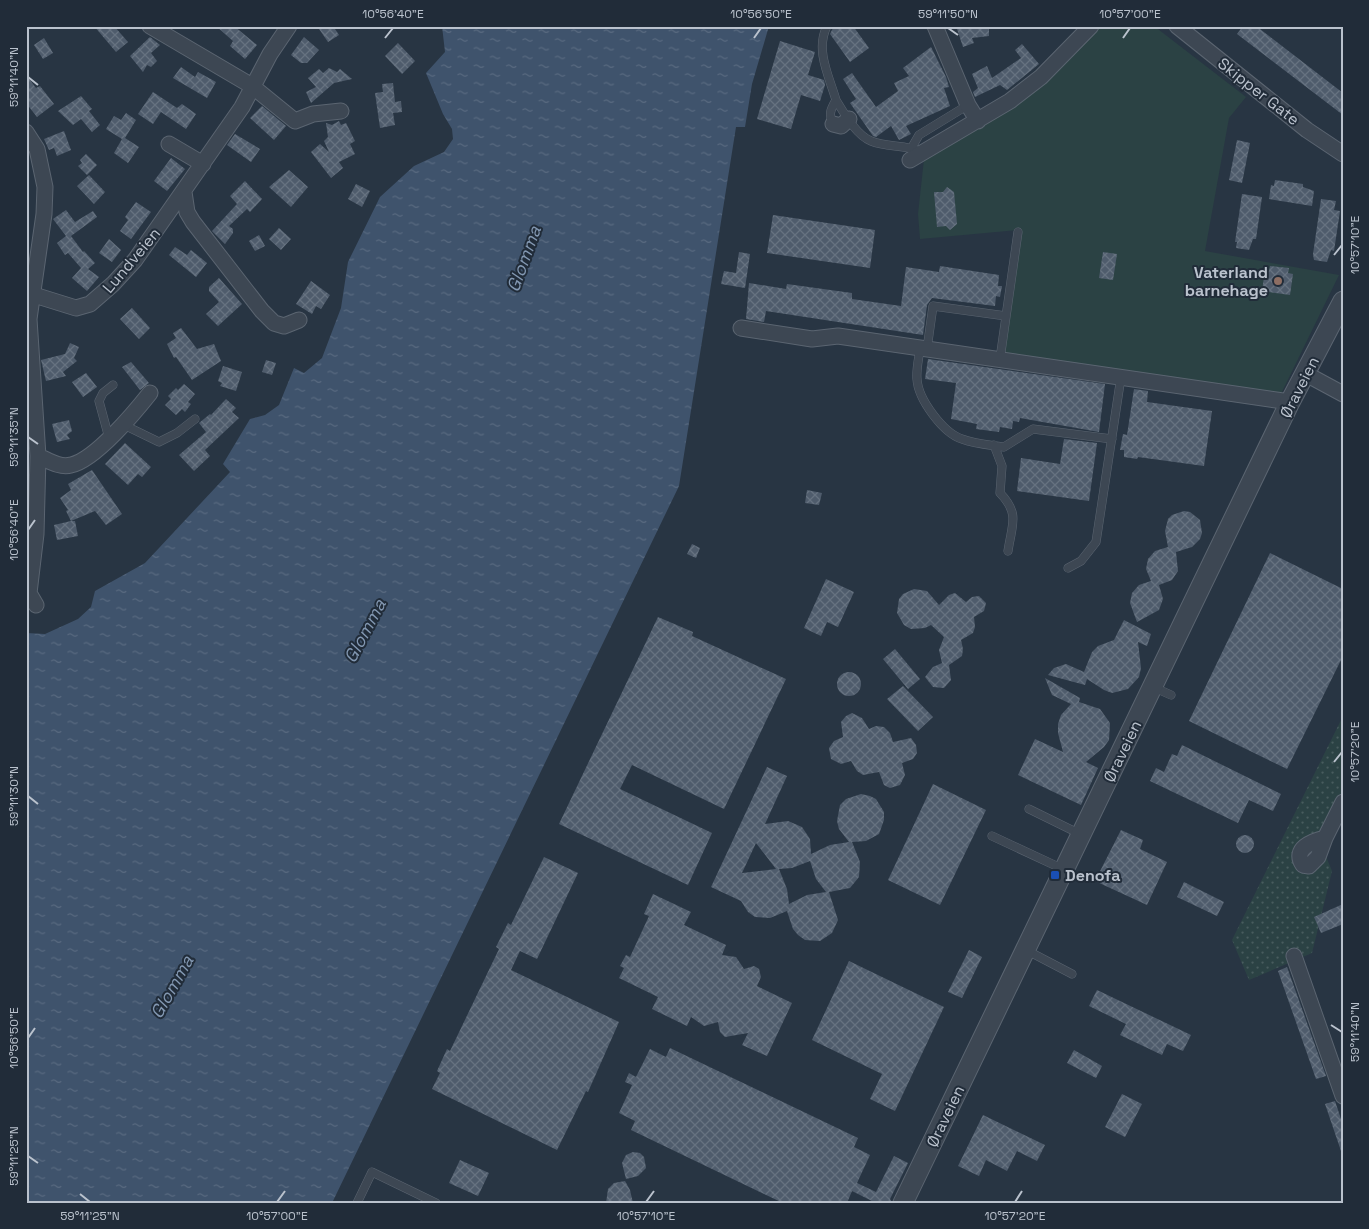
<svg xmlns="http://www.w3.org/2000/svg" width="1369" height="1229" font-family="'Space Grotesk',sans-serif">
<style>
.grass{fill:url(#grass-dots)}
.park{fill:#2b4244}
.water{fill:url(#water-ripples)}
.building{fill:url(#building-cross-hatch);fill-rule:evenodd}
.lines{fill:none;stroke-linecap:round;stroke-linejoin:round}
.service-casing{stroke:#5b6571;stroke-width:9}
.minor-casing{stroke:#5b6571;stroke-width:17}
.tertiary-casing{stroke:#5b6571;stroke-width:21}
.service{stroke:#3d4753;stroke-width:8}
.minor{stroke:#3d4753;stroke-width:15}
.tertiary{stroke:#3d4753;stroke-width:19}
.ticks{fill:none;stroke:#bac2cd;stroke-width:2}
.education-dot{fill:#8d6e63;stroke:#212c39;stroke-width:2}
.transit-dot{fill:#1a4fb4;stroke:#212c39;stroke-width:2}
.labels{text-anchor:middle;stroke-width:4;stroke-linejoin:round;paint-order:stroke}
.street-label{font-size:16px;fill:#bac2cd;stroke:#212c39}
.poi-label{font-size:16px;font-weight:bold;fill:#bac2cd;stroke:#212c39;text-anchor:end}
.water-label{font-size:18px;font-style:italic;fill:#8398b2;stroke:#212c39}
.neatline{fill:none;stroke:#bac2cd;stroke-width:2}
.ticks-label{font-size:12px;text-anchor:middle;fill:#bac2cd}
</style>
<defs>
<pattern id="grass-dots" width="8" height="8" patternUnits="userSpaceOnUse" patternTransform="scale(1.25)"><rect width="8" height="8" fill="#2b4244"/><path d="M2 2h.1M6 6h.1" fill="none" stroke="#485c5e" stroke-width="1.8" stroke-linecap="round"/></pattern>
<pattern id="water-ripples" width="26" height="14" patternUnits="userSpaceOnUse" patternTransform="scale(1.25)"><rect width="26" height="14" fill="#3f536c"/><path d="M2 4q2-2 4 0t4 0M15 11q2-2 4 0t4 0" fill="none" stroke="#596a80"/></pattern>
<pattern id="building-cross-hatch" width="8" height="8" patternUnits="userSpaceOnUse" patternTransform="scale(1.25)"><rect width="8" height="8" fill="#4f5c6c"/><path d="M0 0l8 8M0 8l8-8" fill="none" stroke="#667280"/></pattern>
</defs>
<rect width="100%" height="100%" fill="#283543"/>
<path class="grass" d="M1343 716V793L1324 831 1294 864 1325 854 1332 871 1312 953 1249 980 1232 940Z"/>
<path class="park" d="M1101 26H1154L1246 97 1229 118 1205 251 1339 275 1278 400 996 359 1018 230 920 239 918 214 924 159 982 126 1046 83Z"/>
<path class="water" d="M442 26H769L752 84 745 127H736L679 486 332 1203H26V633L45 634 78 619 91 607 95 591 145 563 230 472 223 464 250 419 265 415 279 405 294 368 304 373 322 358 341 308 348 262 380 197 414 166 444 152 453 139 452 129 443 114 426 73 445 52Z"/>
<path class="building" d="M94 26H114L128 42 116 52Z
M216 26H234L257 45 245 59 230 46 233 41Z
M317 26H333L339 35 328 42Z
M834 26H853L869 48 850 62 830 34Z
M956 26H989V36L972 38 974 43 963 47Z
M1243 26H1256L1343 93V115L1237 34Z
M150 37 160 45 151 53 157 61 151 67 147 65 143 72 130 56Z
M304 37 319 50 307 63H301L291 55Z
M44 38 53 53 43 59 34 45Z
M780 41 815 52 808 75 824 80 825 85 820 101 801 95 791 129 757 119Z
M398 43 415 61 402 74 385 56Z
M1022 44 1039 64 1007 90 1000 85 975 97 973 92 978 88 972 74 987 66 992 78 1021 58 1015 50Z
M931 47 946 77 949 87 944 88 950 106 906 126 911 134 899 140 891 126 876 137 873 136 850 103 856 99 843 79 852 73 876 107 898 91 894 83 909 76 903 68Z
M181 67 195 77 198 72 216 82 207 98 173 78Z
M329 68 337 72 340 69 352 79 334 83 311 103 306 92 316 87 308 78 319 69 323 73Z
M26 75 36 88 40 86 54 104 37 117 26 103Z
M393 83 395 102 401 101 402 112 393 113 395 125 380 128 375 93 383 92 382 84Z
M153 92 177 108 182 104 196 114 186 129 161 112 153 124 138 114Z
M81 96 92 109 89 111 100 125 92 132 81 119 73 125 58 111Z
M262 106 286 126 274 140 250 118Z
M126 113 136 120 125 138 139 147 128 163 114 153 122 139 106 129 114 116 121 120Z
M339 121 341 125 346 123 355 141 350 144 355 154 339 162 343 168 331 178 311 152 320 144 329 152 324 141 328 137 326 123 332 125Z
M64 131 71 150 57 156 54 148 49 150 44 139Z
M235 134 260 149 251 162 227 145Z
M1237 140 1250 143 1242 183 1229 180Z
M86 154 97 165 87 175 78 166 82 163 80 160Z
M171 158 185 169 167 191 154 181Z
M289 170 308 187 291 207 269 187Z
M89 175 105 192 94 204 77 186Z
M1275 180 1303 184V187L1314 191 1312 206 1269 199 1271 185 1274 186Z
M245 181 262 199 250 212 247 209 229 226 233 229V233L225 244 212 231 237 204 230 196Z
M356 184 370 191 362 207 348 199Z
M947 187 954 192 957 224 950 230 946 226 937 227 934 192H943Z
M1242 194 1262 197 1256 239H1253L1249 250 1236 248 1237 242H1235Z
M1321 199 1336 201 1334 210 1340 211 1334 251 1331 250 1327 262 1314 260 1313 254Z
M136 202 151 212 131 239 120 231 128 220 125 217Z
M66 210 75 222 93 211 97 217 71 236 83 252 84 251 95 263 88 269 99 277 87 291 72 278 81 268 68 253 65 255 57 243 66 236 53 219Z
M773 215 875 230 870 268 767 253Z
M279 228 291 239 281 250 269 239Z
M259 235 265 246 255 251 249 241Z
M109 239 121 250 112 262 99 253Z
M175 247 187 255 191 250 207 263 196 277 169 255Z
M739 252 750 254 745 288 721 284 724 271 736 273Z
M1103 252 1117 254 1113 280 1099 278Z
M940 266 999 275 998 286H1002L1000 297 996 296 995 306 932 298 927 305 923 335 766 311 764 322 746 319 749 283 786 289 787 284 852 293V299L901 306 906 267 939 272Z
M1270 266 1289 268 1288 273 1293 274 1290 295 1262 291 1265 270 1269 271Z
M219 278 242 304 218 326 206 314 219 302 209 291V287Z
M311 281 330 295 321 309 316 306 312 314 296 304Z
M132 308 150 328 139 339 120 319Z
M181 328 197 349 214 344 221 361 192 380 176 357 174 358 167 344 176 338 173 333Z
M70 343 79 347 74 358 77 361 63 372 66 376 46 381 41 360 65 354Z
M928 359 1105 384 1099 432 1020 418 1019 422 1013 421 1012 429 1000 427 999 432 976 429 977 424 951 419 956 383 925 379Z
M266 360 276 363 272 375 262 372Z
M131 362 149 383 140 390 122 367Z
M223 366 242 372 236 391 220 386 222 383 218 381Z
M86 373 97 387 83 397 72 382Z
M184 384 195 394 188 402 191 404 185 412 182 409 176 415 165 405 171 399 168 396 176 388 178 390Z
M1134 389 1148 391 1147 402 1212 411 1204 466 1138 457 1137 459 1124 457V450H1120L1123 434 1127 435Z
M226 399 236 408 232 412 239 418 205 450 210 456 194 471 179 455 206 432 199 423 210 414 211 415Z
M69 420 72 431 67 435 70 439 57 442 52 424Z
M1064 439 1097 443 1089 501 1017 491 1021 458 1060 464Z
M125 443 151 467 142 477 138 474 128 485 105 464Z
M92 470 122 514 106 525 95 511 71 521H75L78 536 57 540 54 525 71 521 66 511 68 510 60 498 71 490 68 484Z
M807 490 822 493 819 505 805 503Z
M1184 511 1190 512 1200 520 1202 533 1200 539 1192 547 1176 552 1178 571 1172 580 1159 585 1163 599 1159 610 1137 622 1130 603 1132 593 1139 585 1151 581 1146 569 1148 559 1155 551 1168 547 1165 531 1168 519 1172 515Z
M692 544 700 548 696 558 687 554Z
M1270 553 1343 589V656L1287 769 1189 721Z
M826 579 854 592 838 627 827 622 821 636 804 628Z
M914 589 927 591 939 605 949 595 955 593 966 602 972 597 979 596 986 603 984 611 974 617 975 627 973 633 961 640 963 649 962 656 949 665 951 680 944 688 933 687 925 677 933 667 942 663 939 650 944 637 931 625 925 628 911 629 904 625 897 613 899 599 903 594Z
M658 617 693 632 692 636 786 679 724 809 632 765 620 789 712 833 688 885 559 824Z
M1124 620 1151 634 1147 646 1138 642 1141 668 1139 677 1128 689 1112 693 1104 690 1087 679 1085 685 1048 675 1054 668 1066 664 1084 672 1092 652 1098 646 1114 640Z
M895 649 920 679 908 689 883 659Z
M837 684a12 12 0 1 1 24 0a12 12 0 1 1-24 0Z
M1045 678 1080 698 1079 702 1100 709 1110 723 1109 740 1104 747 1086 762 1098 768 1081 805 1018 775 1035 739 1063 752 1058 733V724L1061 715 1071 704 1052 695Z
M903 686 933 717 918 731 887 699Z
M852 713 862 718 869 729 876 726 884 727 890 733 893 742 911 738 916 745 917 753 913 759 902 763 905 775 900 785 890 788 884 785 879 772 863 775 857 771 851 761 841 764 831 759 829 748 834 741 843 737 841 722 846 716Z
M1182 745 1281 794 1273 811 1249 800 1238 823 1150 781 1156 768 1164 772 1172 754 1177 756Z
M767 767 787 776 765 824 788 821 802 827 810 839 811 854 830 845 849 842 839 829 837 821 840 805 846 799 861 794 870 796 876 799 884 812V820L879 834 866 841 852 842 860 862 859 877 850 888 829 892 838 920 832 933 820 941 805 940 798 935 793 929 787 911 770 918 755 917 748 912 741 901 711 887ZM756 843 776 869 742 873ZM810 861 816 879 826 892 807 895 789 904 787 889 779 869 792 868Z
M933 784 986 810 940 905 888 880Z
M1121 830 1143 840 1140 849 1167 862 1147 905 1095 881Z
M1236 844a9 9 0 1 1 18 0a9 9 0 1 1-18 0Z
M544 857 578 873 537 959 520 951 511 970 619 1022 588 1092 586 1091 557 1150 432 1089 440 1073 437 1071 447 1049 450 1051 499 949 496 947 508 923 511 925Z
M1184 882 1224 902 1217 916 1177 897Z
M653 894 691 912 684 925 726 945 722 955 736 957 744 969 754 966 759 969 761 977 757 986 792 1003 767 1056 742 1045 748 1033 725 1037 720 1032 718 1022 704 1026 691 1017 687 1026 652 1009 658 997 619 978 624 968 620 966 626 955 630 957 649 916 644 914Z
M1343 904V924L1321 933 1314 917Z
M969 950 982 957 962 998 948 992Z
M849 961 944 1007 895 1111 870 1099 882 1074 812 1040Z
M1287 967 1326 1076 1316 1079 1278 971Z
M1097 990 1191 1035 1183 1051 1167 1044 1162 1055 1120 1035 1126 1024 1089 1006Z
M670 1048 858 1138 854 1147 870 1155 857 1183 876 1192 894 1156 908 1163 890 1199 892 1203H871L872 1201 852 1191 847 1203H783L631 1130 635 1121 619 1113 632 1085 625 1082 629 1073 636 1077 650 1049 666 1057Z
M1074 1050 1102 1066 1096 1078 1067 1063Z
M1122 1094 1142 1104 1125 1137 1105 1127Z
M1335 1101 1343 1125 1341 1151 1325 1104Z
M983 1115 1045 1145 1037 1161 1017 1151 1007 1171 986 1160 979 1176 958 1166Z
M633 1152 640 1153 644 1157 646 1168 638 1176 626 1179 622 1163 626 1155Z
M460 1160 489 1173 478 1196 449 1183Z
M625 1181 630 1190 633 1203H606L608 1189 614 1183Z"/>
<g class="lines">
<g class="service-casing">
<path id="service" d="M827 26C815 50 829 76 836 100 831 109 828 114 833 124
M836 100C844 113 856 135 871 141 888 148 905 144 921 152
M912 147 919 135 968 105
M920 348C919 358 916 369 917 379 918 399 943 433 962 439 975 444 991 445 1004 447L1033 429 1112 439
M927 349 933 306 1006 316
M1000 359 1018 232
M124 425 159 442 177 433 195 419
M109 438 99 401 103 393 113 385
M994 445 1002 466 1000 493C1020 514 1012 524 1008 551
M1068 568 1081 561 1096 542 1121 377
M1153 687 1171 695
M1029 809 1082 835
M992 836 1065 870
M1026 950 1072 974
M357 1203 372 1172 436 1203"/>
</g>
<g class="minor-casing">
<path id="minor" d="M150 26 252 86 295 121 313 114 341 111
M935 26 968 105 978 121
M1177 26 1307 130 1343 154
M833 124 841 126 849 119
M26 132 37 149 45 187 44 214 29 319 38 456 36 534 29 593 36 605
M169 144 203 164
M910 160 1010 101 1041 77 1091 26
M184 192 187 212 193 222 262 311 274 323 284 326 299 320
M26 299 31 294 76 308 90 304 113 284 135 260 242 107 270 54 289 26
M741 328 812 339 838 336 1290 402
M1306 374 1343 394
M38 456C48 460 59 468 71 465 95 460 135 412 150 393
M1325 838C1312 841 1292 849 1303 865L1309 866 1318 857 1325 838 1343 802
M1294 956 1343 1096"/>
</g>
<g class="tertiary-casing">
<path id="tertiary" d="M903 1203 1290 402 1343 301"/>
</g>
<use href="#service" class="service"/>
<use href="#minor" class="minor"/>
<use href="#tertiary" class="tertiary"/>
</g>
<path class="ticks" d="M948 28 958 35M385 38 393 28M754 38 761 28M1123 38 1130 28M28 77 38 85M1334 255 1342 245M28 437 38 444M28 530 35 520M1334 762 1342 752M28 796 38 804M1331 1025 1342 1032M28 1038 35 1028M28 1156 38 1163M80 1194 90 1202M277 1202 285 1191M646 1202 654 1191M1015 1202 1022 1191"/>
<circle class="education-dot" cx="1278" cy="281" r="5"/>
<rect class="transit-dot" x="1050" y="870" width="10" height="10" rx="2.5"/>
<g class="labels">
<g class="street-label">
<text transform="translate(1259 91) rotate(38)" y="6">Skipper Gate</text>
<text transform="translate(131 260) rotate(-50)" y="6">Lundveien</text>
<text transform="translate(1299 387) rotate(-63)" y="6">Øraveien</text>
<text transform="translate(1122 751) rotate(-64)" y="6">Øraveien</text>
<text transform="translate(945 1116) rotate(-64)" y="6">Øraveien</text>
</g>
<g class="poi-label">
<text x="1268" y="278">Vaterland<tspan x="1268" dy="18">barnehage</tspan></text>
<text x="1065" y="881" text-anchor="start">Denofa</text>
</g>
<g class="water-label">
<text transform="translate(524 259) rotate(-70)" y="6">Glomma</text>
<text transform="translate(365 631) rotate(-62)" y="6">Glomma</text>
<text transform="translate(172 987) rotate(-61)" y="6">Glomma</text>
</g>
</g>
<rect width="1369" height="1229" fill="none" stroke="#212c39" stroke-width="55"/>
<rect x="28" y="28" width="1314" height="1174" class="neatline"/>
<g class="ticks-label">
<text x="393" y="18">10°56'40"E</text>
<text x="761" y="18">10°56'50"E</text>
<text x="948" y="18">59°11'50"N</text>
<text x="1130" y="18">10°57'00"E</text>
<text transform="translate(14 77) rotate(-90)" y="4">59°11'40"N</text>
<text transform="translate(1355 245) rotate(-90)" y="4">10°57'10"E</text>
<text transform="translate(14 437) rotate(-90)" y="4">59°11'35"N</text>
<text transform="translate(14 530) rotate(-90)" y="4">10°56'40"E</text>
<text transform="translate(1355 752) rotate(-90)" y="4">10°57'20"E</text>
<text transform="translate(14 796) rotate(-90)" y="4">59°11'30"N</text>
<text transform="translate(1355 1032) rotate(-90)" y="4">59°11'40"N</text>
<text transform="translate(14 1038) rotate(-90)" y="4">10°56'50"E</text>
<text transform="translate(14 1156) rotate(-90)" y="4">59°11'25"N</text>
<text x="90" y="1220">59°11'25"N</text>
<text x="277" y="1220">10°57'00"E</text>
<text x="646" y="1220">10°57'10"E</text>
<text x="1015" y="1220">10°57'20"E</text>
</g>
</svg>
